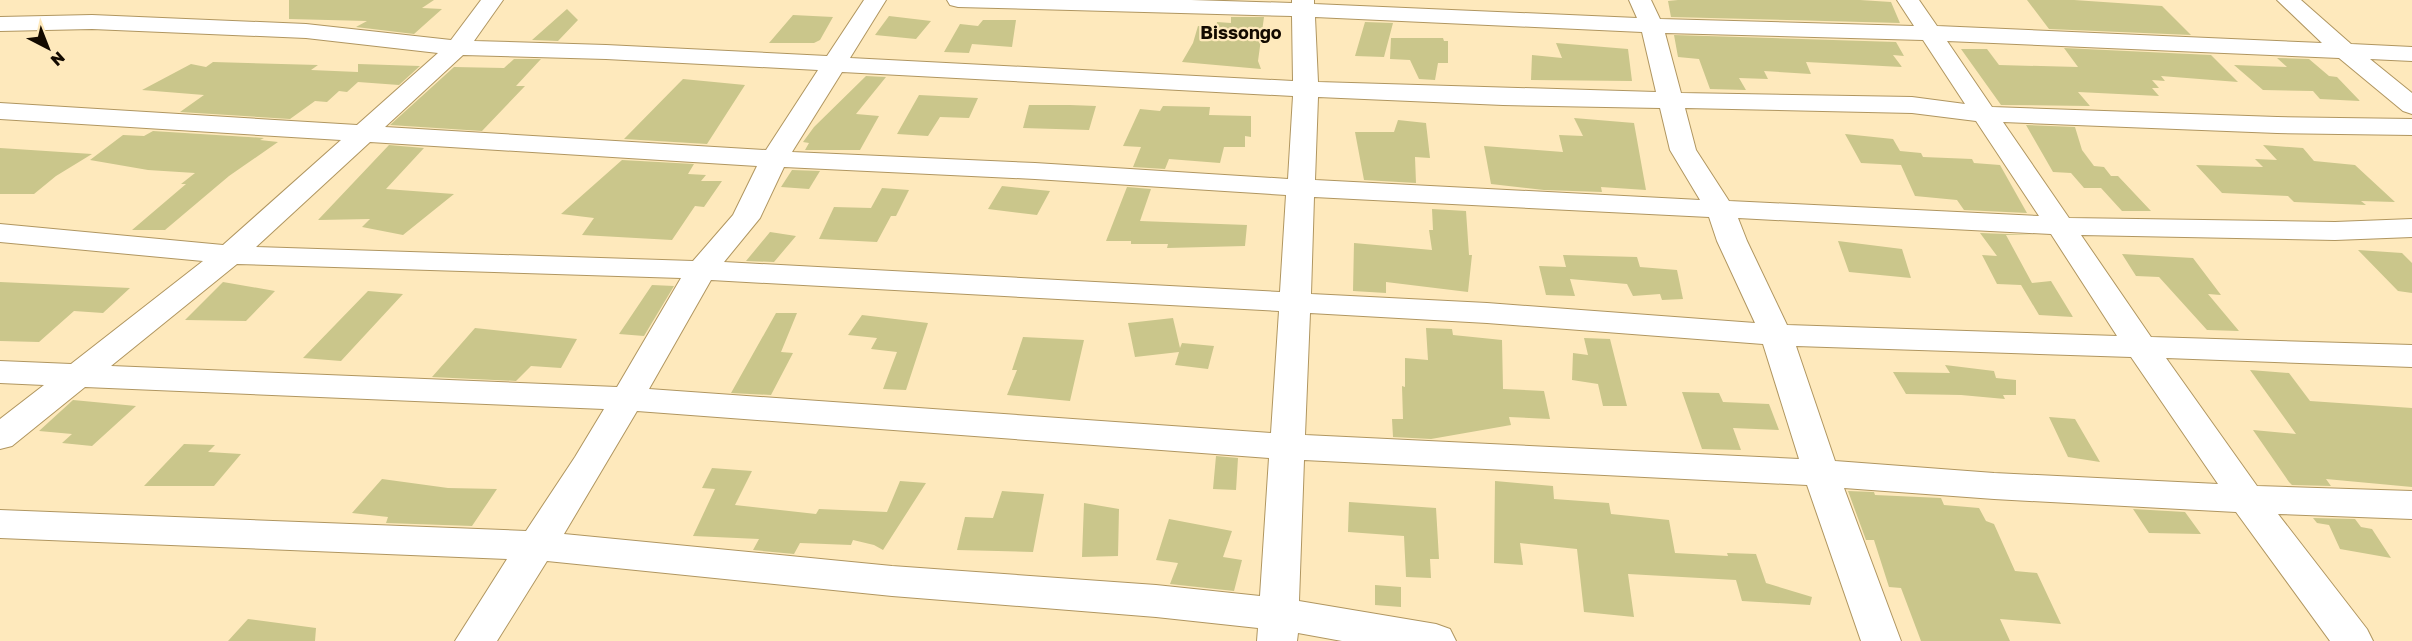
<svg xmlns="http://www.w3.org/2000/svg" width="2412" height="641" font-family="'Golos Text',sans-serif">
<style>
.building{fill:#cac68b}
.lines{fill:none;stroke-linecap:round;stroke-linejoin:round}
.street-casing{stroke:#b09660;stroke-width:2}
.street{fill:#fff;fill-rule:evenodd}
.labels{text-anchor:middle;stroke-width:4.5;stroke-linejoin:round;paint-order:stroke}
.far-district-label{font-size:18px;font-weight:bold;fill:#130a00;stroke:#fee9bc}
</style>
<rect width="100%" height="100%" fill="#fee9bc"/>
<path class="building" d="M289 0H434L422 8 442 9 414 34 356 27 367 21 289 19Z
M1678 0H1860L1891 2 1900 23 1671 17 1668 1Z
M2027 0H2074L2162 6 2191 35 2049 29Z
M567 9 578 20 558 41 532 40Z
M793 15 833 17 820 40 814 43H769Z
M889 16 931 21 916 39 875 35Z
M1231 17H1264L1258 61 1261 69 1182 62 1193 43 1198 26 1216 28 1217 22 1231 23Z
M983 20H1016L1012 47 972 44 969 53 944 52 960 24 978 26Z
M1365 22 1393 23 1384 57 1355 56Z
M1674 35 1896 42 1904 56 1893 55 1902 67 1806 62 1811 74 1764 71 1768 79 1739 78 1746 90 1710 89 1699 59 1678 57Z
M1391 38H1443L1444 41H1448V63H1438L1435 80 1419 79 1410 60 1390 59Z
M1556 43 1628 49 1632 81 1531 80 1532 55 1562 58Z
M2064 48 2211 55 2238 82 2161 76 2165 81 2152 80 2159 88H2152L2159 96 2078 92 2090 106 2001 105 1961 49H1987L1999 65 2078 67Z
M2277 58 2309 59 2329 76 2337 77 2360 101 2320 99 2313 91 2263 90 2234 65 2287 67Z
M514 59H541L516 86H525L482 131 390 125 454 67 504 68Z
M213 62 318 65 311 70 358 72V64L420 66 399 85 358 82 347 92 339 91 327 102 315 101 290 119 180 112 204 95 142 90 191 64 206 67Z
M866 76 886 77 856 114 879 116 860 150H805L809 143 803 142 814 127Z
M683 79 745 85 707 144 624 139Z
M919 95 978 98 969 118 940 117 928 136 897 134Z
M1029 105H1070L1096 106 1089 130 1023 128Z
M1163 106 1210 107 1209 115 1251 116V137L1245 136V147H1224L1220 163 1169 159 1165 169 1133 167 1141 147 1123 146 1140 109 1160 111Z
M1574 118 1634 123 1646 190 1601 187 1602 192 1544 190 1491 184 1484 146 1563 152 1559 135 1583 136Z
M1398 120 1426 123 1430 158 1415 157 1416 183 1364 180 1355 132H1394Z
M2026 125 2075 127 2082 150 2094 166 2104 167 2111 176H2118L2151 211H2122L2101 188H2084L2071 173 2053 172Z
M153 131 264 138 260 140 278 142 229 176 165 230H132L186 184H181L195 173 148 170 90 160 123 135 144 136Z
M1845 134 1893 139 1900 151 1921 153 1923 157 1972 159 1974 163 2000 165 2027 213 1964 210 1957 200 1915 196 1901 165 1861 163Z
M389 145 424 148 386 189 454 194 403 235 362 227 370 219 318 220Z
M2263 145 2303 148 2314 161 2355 165 2395 202 2361 201 2366 205 2294 202 2288 196 2222 193 2196 165 2263 167 2255 159 2277 160Z
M0 148 92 154 56 176 34 194H0Z
M622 160 694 164 688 174 706 175 701 181H722L704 207 695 206 672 240 582 235 594 218 561 214Z
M792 170 820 171 809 189 781 187Z
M1002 186 1050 191 1037 215 988 209Z
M1127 187 1151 189 1140 221 1247 225 1245 246 1167 248 1168 244H1131V241H1106Z
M882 188 909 190 896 216H891L877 242 819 239 834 207 871 208Z
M1432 209 1466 211 1469 255H1472L1468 292 1386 282V293L1353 291 1354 243 1432 250 1429 230H1433Z
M770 232 796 236 774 262 746 261Z
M1980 233 2036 235H2006L2032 283 2051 281 2073 317 2039 315 2021 285 1997 284 1982 255 1997 256Z
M1838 241 1902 249 1911 278 1849 272Z
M2358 250 2402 253 2412 263V293L2398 291Z
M2122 254 2193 258 2221 295 2208 294 2239 331 2207 330 2159 277 2136 276Z
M1563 255 1637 257 1640 267 1677 270 1683 299 1662 300 1660 294 1633 296 1627 284 1570 279 1575 296 1546 295 1539 266 1566 267Z
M0 282 130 288 103 313 74 311 39 342 0 341Z
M223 282 275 291 246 321 185 320Z
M652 285 674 286 644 336 619 334Z
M368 291 403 294 341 361 303 358Z
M776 313H797L781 352 793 353 771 395 731 393Z
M862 315 928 323 906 390 883 389 897 352 871 349 877 338 848 335Z
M1173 318 1180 348 1182 343 1214 346 1208 369 1175 365 1179 352 1135 357 1128 323Z
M475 328 577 339 561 368 531 366 516 381 432 377Z
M1426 328 1452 329 1453 335 1502 340 1503 389 1544 391 1550 419 1509 417 1511 425 1431 439 1393 437 1392 419H1403L1402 386 1405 387V358L1428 360Z
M1023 337 1084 340 1070 401 1007 395 1017 370H1012Z
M1584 338 1610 339 1627 406H1603L1598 384 1572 380 1573 353 1588 355Z
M1945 365 1994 371 1996 378 2016 380V395H2003L2005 399 1961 395 1906 394 1893 372 1950 373Z
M2250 370 2289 373 2310 401 2412 408V487L2326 479 2331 486 2292 485 2289 482 2253 430 2296 434Z
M1682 392 1719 393 1723 402 1769 404 1779 430 1733 428 1741 450 1702 449Z
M73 400 136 406 92 446 62 443 72 434 39 431Z
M2049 417 2075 419 2100 462 2068 457Z
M184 444 215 445 208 452 241 454 214 486H144Z
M1216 456 1238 458 1236 490 1213 489Z
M712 468 752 471 735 505 816 514 819 509 887 512 900 481 926 483 883 550 874 545 853 540 851 545 800 543 794 554 753 550 759 539 693 536 715 489 702 488Z
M382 479 448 488 497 489 472 526 386 523 388 517 352 513Z
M1495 481 1553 486 1554 499 1609 503 1611 514 1669 520 1675 553 1728 556 1727 553 1756 554 1766 583 1812 597 1810 605 1742 601 1736 580 1628 574 1634 617 1584 612 1577 549 1520 543 1523 565 1494 563Z
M1002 491 1044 494 1033 552 957 550 965 517 993 518Z
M1848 491 1874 492 1875 495 1941 498 1944 505 1979 508 1986 521 1994 524 2015 571 2037 573 2061 624 2000 619 2010 641H1921L1901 588 1889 587 1874 540H1866Z
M1349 502 1436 508 1439 559H1430L1431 578 1406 577 1404 536 1348 532Z
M1084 503 1119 509 1118 556 1082 557Z
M2133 509 2185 512 2201 534 2149 533Z
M2313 518 2355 519 2361 527 2372 529 2391 558 2340 549 2329 525 2317 523Z
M1169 519 1232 531 1223 557 1242 560 1234 591 1170 584 1178 563 1156 560Z
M1375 585 1401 587V607L1375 605Z
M248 619 316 628 315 641H228Z"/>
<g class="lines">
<g class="street-casing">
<path id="street" d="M481 0H503L474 41 606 45 827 56 864 0H886L850 58 1293 81 1292 16 958 7 950 5 947 0H1191L1292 3V0H1314V4L1637 18 1629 0H1651L1660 19 1914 26 1897 0H1919L1937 26 2322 43 2277 0H2301L2351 44 2412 47V61L2370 59 2412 93V114L2403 111 2339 58 1947 41 1992 107 2277 117 2412 119V135L2277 133 2003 122 2069 218 2335 222 2412 219V237L2335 240 2081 235 2151 337 2412 345V367L2166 358 2257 486 2412 491V519L2278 514 2367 629 2373 641H2330L2236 512 1994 499 1844 488 1901 641H1861L1807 485 1304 460 1299 601 1436 624 1450 629 1456 641H1342L1298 633 1297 641H1257L1258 628 1156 617 892 596 547 561 497 641H455L507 559 0 538V510L526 531 575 457 604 409 85 387 12 446 0 449V419L44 385 0 383V361L71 364 203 261 0 242V224L223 245 341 140 0 119V103L357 125 438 53 306 38 92 29 0 31V17L92 15 306 24 451 40ZM1315 17 1642 32 1656 92 1318 82ZM1665 33 1923 40 1965 104 1912 97 1681 93ZM463 55 606 59 818 70 766 150 385 127ZM842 72 1293 96 1288 179 1035 163 792 152ZM1318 97 1503 105 1660 108 1670 150 1700 200 1315 180ZM1685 108 1912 113 1976 121 2039 216 1729 201 1696 150ZM370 142 757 166 733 215 693 261 256 247ZM784 167 1035 179 1286 195 1280 292 724 262 760 218ZM1314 197 1709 217 1717 241 1755 323 1487 303 1311 294ZM1738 218 2051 234 2117 336 1787 325 1747 241ZM237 264 681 278 617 387 111 366ZM711 280 1279 311 1271 433 649 389ZM1310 313 1487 323 1763 344 1799 459 1305 435ZM1796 346 2131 357 2218 484 1994 473 1835 461ZM637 411 1269 458 1260 596 1156 585 892 566 564 534Z"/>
</g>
<use href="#street" class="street"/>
</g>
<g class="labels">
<g class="far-district-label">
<text x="1241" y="39">Bissongo</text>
</g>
</g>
<g transform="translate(48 48) rotate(138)" stroke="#fee9bc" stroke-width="4.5" paint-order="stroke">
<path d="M0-4.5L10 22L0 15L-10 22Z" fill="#130a00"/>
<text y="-9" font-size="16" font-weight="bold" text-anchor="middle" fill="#130a00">N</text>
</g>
</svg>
